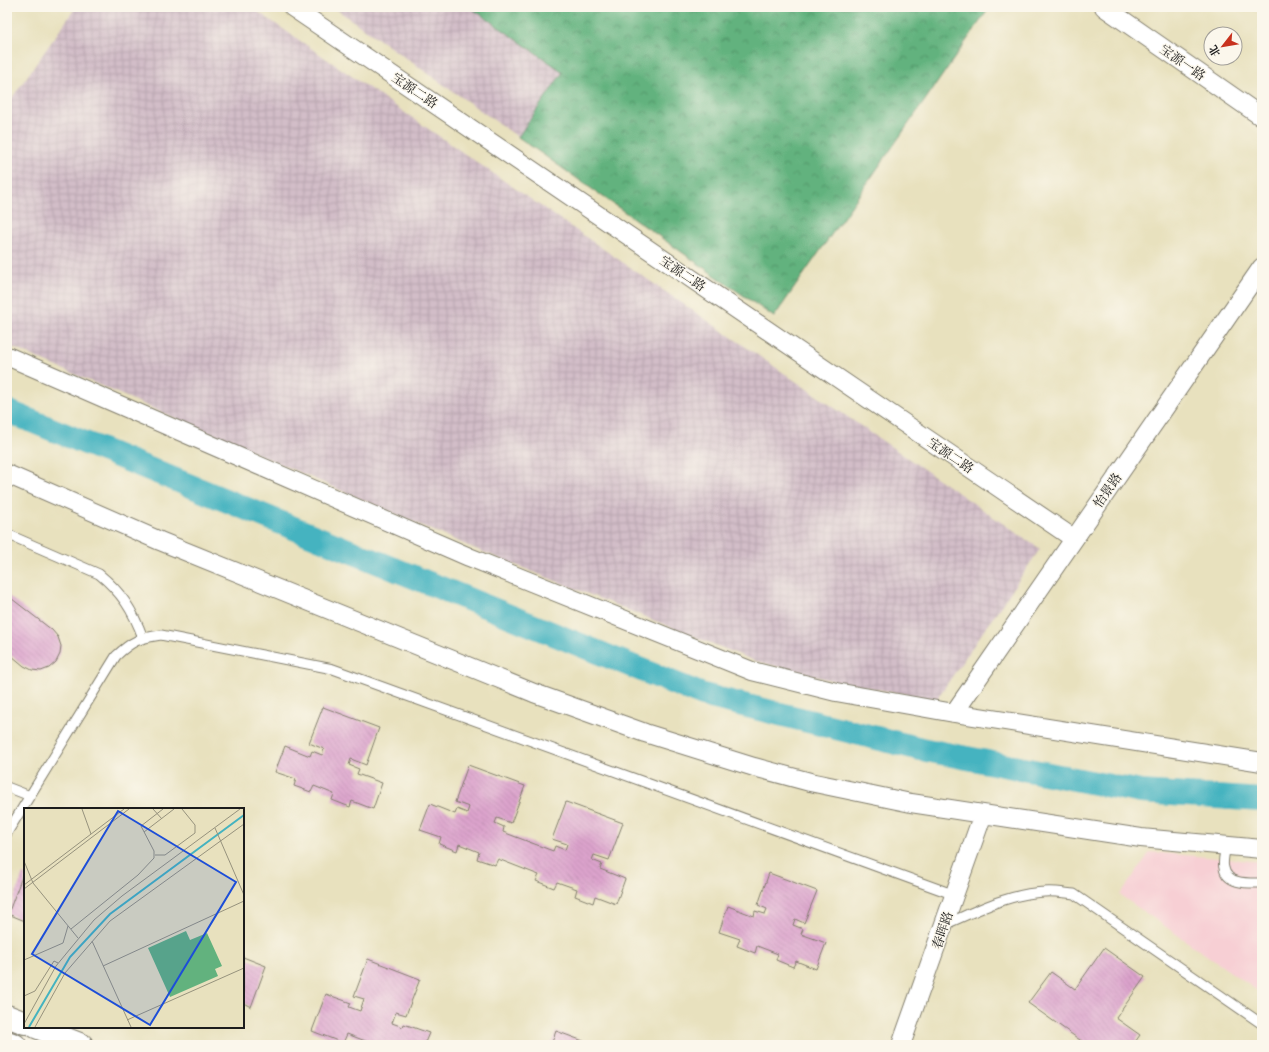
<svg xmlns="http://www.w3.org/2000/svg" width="1269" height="1052" font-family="'IM FELL French Canon','Noto Serif SC',serif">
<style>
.built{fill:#f7cfd4}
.industrial{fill:url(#industrial-grid)}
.forest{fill:url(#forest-crowns);stroke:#3f674d}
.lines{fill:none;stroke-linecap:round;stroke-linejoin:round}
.canal{stroke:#44b3c0;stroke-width:24}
.building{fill:url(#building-back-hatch)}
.service-casing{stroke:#827e6d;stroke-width:11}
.minor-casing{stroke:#827e6d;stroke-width:20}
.tertiary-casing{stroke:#827e6d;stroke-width:24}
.service{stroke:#fff;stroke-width:9}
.minor{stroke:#fff;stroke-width:18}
.tertiary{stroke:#fff;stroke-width:22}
.labels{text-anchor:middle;stroke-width:3;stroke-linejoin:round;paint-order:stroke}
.street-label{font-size:13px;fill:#1c1c1c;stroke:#fbf7ec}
.inset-river{fill:none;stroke:#44b3c0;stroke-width:2}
.inset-road{fill:none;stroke:#96927d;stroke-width:1}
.view{fill:#1d4ed8;fill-opacity:0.15;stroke:#1d4ed8;stroke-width:2}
.inset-edge{fill:none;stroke:#1c1c1c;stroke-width:2}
</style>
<defs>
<pattern id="industrial-grid" width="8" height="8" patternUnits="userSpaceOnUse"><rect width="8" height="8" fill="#d2bdc8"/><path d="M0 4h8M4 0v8" fill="none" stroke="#b4a2ab"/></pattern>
<pattern id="forest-crowns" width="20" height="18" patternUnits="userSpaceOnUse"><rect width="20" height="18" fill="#62b27e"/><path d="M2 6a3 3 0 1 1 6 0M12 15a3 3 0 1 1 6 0" fill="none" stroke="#509066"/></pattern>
<pattern id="building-back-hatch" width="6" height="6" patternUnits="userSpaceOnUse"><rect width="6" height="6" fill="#dca3cc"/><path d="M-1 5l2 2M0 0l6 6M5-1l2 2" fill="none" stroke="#bc8caf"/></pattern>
</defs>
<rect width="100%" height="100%" fill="#fbf7ec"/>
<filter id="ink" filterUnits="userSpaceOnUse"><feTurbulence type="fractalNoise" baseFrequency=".025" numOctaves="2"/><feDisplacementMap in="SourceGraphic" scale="8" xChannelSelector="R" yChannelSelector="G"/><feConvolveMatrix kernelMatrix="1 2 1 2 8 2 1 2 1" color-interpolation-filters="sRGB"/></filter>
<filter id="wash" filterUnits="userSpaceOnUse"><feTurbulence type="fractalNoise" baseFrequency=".012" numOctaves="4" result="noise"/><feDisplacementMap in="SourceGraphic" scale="16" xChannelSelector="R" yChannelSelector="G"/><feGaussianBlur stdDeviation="0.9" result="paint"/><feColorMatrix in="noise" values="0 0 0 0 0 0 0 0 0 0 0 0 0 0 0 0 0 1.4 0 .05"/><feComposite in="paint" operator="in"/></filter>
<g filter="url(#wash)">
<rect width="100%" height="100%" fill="#e8e1be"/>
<path class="built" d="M1150 852 1262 862V994L1120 895Z"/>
<path class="industrial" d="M76 7H251L1040 549 936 700 838 682 755 661 473 548 7 345V105Z
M333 7H470L563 72 518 137Z"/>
<path class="forest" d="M470 7H990L774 317 518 137 563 72Z"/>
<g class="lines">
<path class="canal" d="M7 411 703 695 921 749 1141 792 1262 800"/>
</g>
<g id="blocks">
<path class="building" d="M7 595 52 630 58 637 61 646 60 654 56 662 49 668 41 671 32 670 24 666 12 656 7 662Z
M323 707 379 728 366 765 351 759 349 765 359 769 357 774 382 783 373 809 352 801 350 807 332 800 334 794 314 786 311 792 294 786 296 779 275 772 285 746 310 756 312 751 322 755 324 749 309 743Z
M468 765 525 786 511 823 497 818 495 823 504 827 503 832 553 851 555 846 565 850 567 844 552 839 566 802 623 823 609 860 594 855 592 860 602 864 600 869 625 879 616 904 595 896 593 903 575 896 577 889 557 882 554 888 536 881 539 875 498 859 495 865 477 859 479 852 459 844 457 851 439 844 441 837 420 830 430 804 455 814 457 809 467 813 469 807 455 802Z
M769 873 817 891 804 923 795 919 793 925 803 929 801 934 826 943 816 969 796 961 793 967 776 960 778 954 757 946 755 953 737 946 740 939 719 932 728 906 754 916 755 911 765 914 767 909 758 905Z
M23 874 25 875V921L8 914Z
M1104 948 1145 977 1116 1018 1140 1035 1133 1045H1087L1028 1003 1051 972 1075 989Z
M243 957 266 966 251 1007 243 1003Z
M368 959 420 979 406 1015 396 1012 392 1023 403 1027 404 1024 429 1033 424 1045H376L347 1034 343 1043 312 1031 326 994 351 1003 349 1007 360 1011 364 999 354 996Z
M556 1031 594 1045H551Z"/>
</g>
</g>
<g filter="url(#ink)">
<use href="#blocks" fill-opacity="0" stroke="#827e6d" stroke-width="1"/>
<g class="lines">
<g class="service-casing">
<path id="service" d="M7 534 99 574C121 592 133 610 143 638
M7 787 30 796
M7 833 116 656C132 641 139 638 161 635L333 669 955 895
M1226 845C1225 852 1222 862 1224 868 1227 885 1249 883 1262 883
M944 925C976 911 1008 894 1044 892 1054 891 1064 893 1074 894L1262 1024"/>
</g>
<g class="minor-casing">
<path id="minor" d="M292 7 1073 538
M1104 7 1262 117
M7 356 469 557 752 671 836 692 954 713 1262 762
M7 474 160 541 534 693 645 733 754 767 810 782 911 803 1141 838 1262 849
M954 713 1262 267
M901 1045 983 814"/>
</g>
<g class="tertiary-casing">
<path id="tertiary" d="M7 1016 25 1023
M36 1027 82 1045
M7 1042 15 1045"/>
</g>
<use href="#service" class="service"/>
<use href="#minor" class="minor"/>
<use href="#tertiary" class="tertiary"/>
</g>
</g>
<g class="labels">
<g class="street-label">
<text transform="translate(1183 62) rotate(35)" y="5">宝源一路</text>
<text transform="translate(415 90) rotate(34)" y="5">宝源二路</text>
<text transform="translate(683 273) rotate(34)" y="5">宝源二路</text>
<text transform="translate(951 455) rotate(34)" y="5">宝源二路</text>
<text transform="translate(1107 490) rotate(-55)" y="5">怡景路</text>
<text transform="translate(942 930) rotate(-71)" y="5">春晖路</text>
</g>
</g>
<g transform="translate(24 808)">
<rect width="220" height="220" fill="#e8e1be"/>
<path d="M162 123 166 132 183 125 198 158 191 161 194 168 146 189 124 140Z" fill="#62b27e"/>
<path class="inset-river" d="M5 219 46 149 86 106 220 7"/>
<path class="inset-road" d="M58 1 67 26M129 1 138 11M191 20 220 87M120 24 150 1M131 47H141L171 25V17L158 1M0 53 9 75 54 130M0 77 100 1M0 81 105 1M47 121 114 67 130 50V43L117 18 139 1M68 133 107 219M0 152 39 135 44 118M79 158 220 93M0 188 11 183 30 153 34 155M103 212 220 160M0 216 32 158 70 112 98 88 216 1M11 219 41 165 86 113 220 16"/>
<path class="view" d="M94 3 212 74 126 217 8 146Z"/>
<rect width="220" height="220" class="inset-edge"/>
</g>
<rect width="1269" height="1052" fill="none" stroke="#fbf7ec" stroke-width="24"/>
<g transform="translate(1223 46) rotate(239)"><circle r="19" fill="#fbf7ec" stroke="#a29f99"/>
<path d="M0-3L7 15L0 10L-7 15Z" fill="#c8321e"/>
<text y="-6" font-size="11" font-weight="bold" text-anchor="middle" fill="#1c1c1c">北</text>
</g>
</svg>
